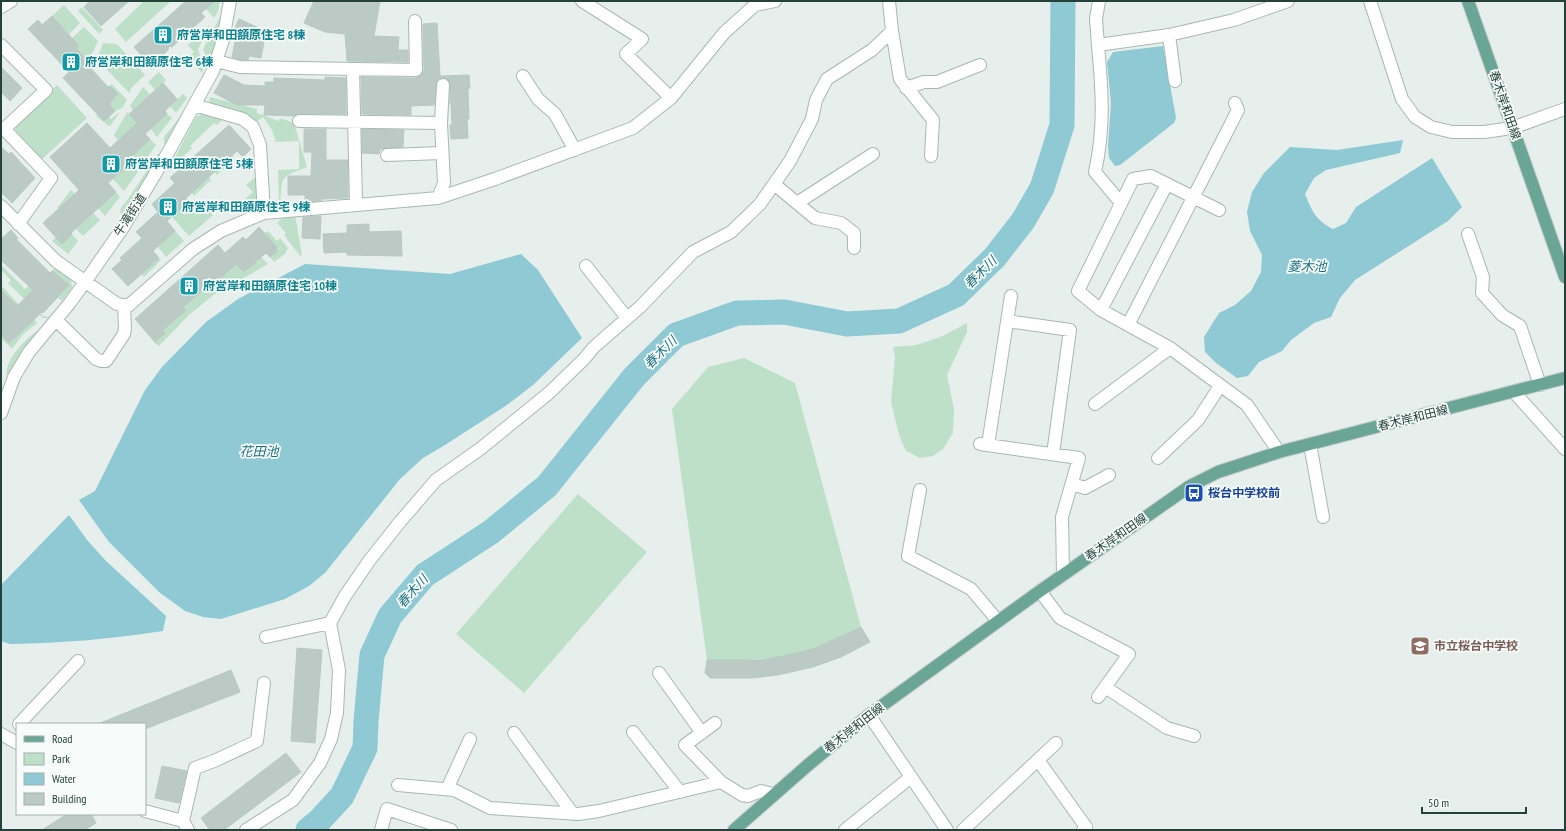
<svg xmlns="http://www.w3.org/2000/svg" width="1566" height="831" font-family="'PT Sans Narrow','Noto Sans JP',sans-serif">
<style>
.green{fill:#bfe0c8}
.water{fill:#8ec9d4}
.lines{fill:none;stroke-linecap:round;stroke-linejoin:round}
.river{stroke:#8ec9d4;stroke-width:25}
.building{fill:#bbcac4;stroke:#b8c9c2}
.minor-casing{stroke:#a8b8b2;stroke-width:14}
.major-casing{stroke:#c2cac8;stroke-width:14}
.minor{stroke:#fff;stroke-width:12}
.major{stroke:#6aa596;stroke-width:12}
.labels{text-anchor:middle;stroke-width:3.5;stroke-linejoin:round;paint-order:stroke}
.culture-label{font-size:12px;font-weight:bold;fill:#0d838f;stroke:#f7fbf9;text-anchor:start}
.street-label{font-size:12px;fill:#24423a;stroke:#f7fbf9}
.transit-label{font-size:12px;font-weight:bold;fill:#164399;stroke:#f7fbf9;text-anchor:start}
.education-label{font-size:12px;font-weight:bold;fill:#785e54;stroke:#f7fbf9;text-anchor:start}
.water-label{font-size:13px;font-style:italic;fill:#1c6f80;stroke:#f7fbf9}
</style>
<rect width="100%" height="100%" fill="#e6efeb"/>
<path class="green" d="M144 1H171L126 42 115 29Z
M215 1H220L218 11 214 18 206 9Z
M64 5 80 23 69 34 52 16Z
M82 7 103 30 99 34 78 11Z
M221 15 215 50 209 66 203 49Z
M210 25 198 49 204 67 202 73 188 57 194 52 188 45Z
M84 27 98 41 93 52 86 59 76 48 72 38Z
M103 43 117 44 145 75 132 87 129 93 97 59Z
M159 72 166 80 155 90 148 82Z
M112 84 127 100 122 108 115 111 112 107 106 113 111 119 120 112 111 125 109 126 96 116 118 95 110 86Z
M57 85 87 118 40 161 15 133 16 123Z
M143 87 150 94 133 110 130 106Z
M183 94 187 98 176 113 170 106Z
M210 97 257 109V113L279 121 280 118 294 123 307 167C278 178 283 175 280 205H273L270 203 279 202 278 170 299 169V141L276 142 272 130 263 117 255 123 211 104 209 100Z
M127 112 137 123 118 140 114 135Z
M204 113 223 119 217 125 214 123 190 146 192 148 171 168 170 167 196 117Z
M167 114 172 118 157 137 151 129Z
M182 114 184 115 166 145 164 144V137Z
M150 139 156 145 142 165 133 155Z
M158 154H161L123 218 120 212 121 208 128 199Z
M232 156 234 159 217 175 214 172Z
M130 163 138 172 124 191 113 179Z
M209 177 211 180 194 196 192 193Z
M254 178H257C259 191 259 199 250 209L243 201 253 192 246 185Z
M71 190 75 194 58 209 57 208Z
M116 192 120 197 105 216 98 208Z
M199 200 213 215 189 236 172 217 189 201 193 205Z
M93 213 100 220 83 236 76 229Z
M295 215 302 255 300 256 284 235 286 233 277 223 284 216Z
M175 231 184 241 166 257 158 247Z
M268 231 277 241 280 238 288 248 285 254 274 262 270 257 279 249 265 233Z
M72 234 78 241 68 254 52 241 56 237 62 244Z
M261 257 268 264 242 279 231 281 190 314 159 346 154 343 165 333 163 330 185 310 183 307 212 282 214 284 236 264 244 272Z
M159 258 161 260 144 277 141 274Z
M1 265 25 289 36 279 35 288 25 298 43 316 49 317V318H43L8 283 11 280 1 270Z
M55 267 71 278 72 288 62 301 58 298 69 285 52 271Z
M3 287 20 306 18 308 1 290Z
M25 310 37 323 22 335 12 349 1 338V334L9 343Z
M967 323V332L947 375 954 409 953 433 943 449 933 456 920 458 906 451 899 435 891 402 895 357 893 347 916 345 943 336Z
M37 331H40L10 375 6 374C8 357 23 341 37 331Z
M744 358 795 383 861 627C847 634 832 643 817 648 781 660 744 661 707 660L672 409 708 367Z
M578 494 647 552 524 693 456 634Z"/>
<path class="water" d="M1163 46 1176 118 1174 123 1120 165 1115 166 1109 158 1108 146 1111 103 1107 62 1113 52Z
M1403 140 1400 153 1326 170 1314 178 1305 194C1313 213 1315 219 1333 229L1346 223 1356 207 1432 158 1462 207 1448 221 1355 280 1340 298 1331 317 1314 323 1291 340 1282 351 1259 362 1248 376 1237 378 1216 363 1205 352 1204 337 1219 313 1235 305 1251 291 1261 272 1262 255 1250 231 1247 212 1252 192 1264 173 1290 147 1337 150Z
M521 254 538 270 582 338 533 385 507 405 445 445 423 458 400 479 325 573 309 586 285 599 221 619 203 617 185 611 159 592 109 542 79 500 95 491 145 390 162 367 206 322 238 299 305 264 450 274Z
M69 515 87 540 106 561 166 616 163 631C112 639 62 643 10 644L1 641 2 584Z"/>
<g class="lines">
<path class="river" d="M308 830 319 821 342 796 365 748 366 721 372 655 390 616 425 575 491 532 547 486 634 377 676 335 737 313 784 312 847 324 899 321 956 295 995 257 1023 221 1042 188 1062 125 1063 1"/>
</g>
<path class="building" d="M90 1H129L101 26 84 7Z
M186 1H215L201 13 205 17 172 47 169 46 168 50 151 66 134 47Z
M314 1H380L374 36 399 37 398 50H408V62L347 61 345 34 325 32 304 23Z
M52 16 79 46 76 48 86 59 84 61 108 87 110 86 118 94 109 104 115 111 104 121 63 78 69 72 28 29 38 20 42 25Z
M239 19 257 27 251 40 264 42 261 58 249 56 248 60H241L232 57 237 31 234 30Z
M437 23 440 76 469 75 470 88 468 89 469 119H467L468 138 451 139 450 125H452L451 104H450V85L449 81 444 78 439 79 437 81 434 105 411 106V115L362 114 361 77 416 78 420 76 424 70 423 24Z
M1 67 22 88 10 101 1 92Z
M224 75 244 85 265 86V82H274V78L325 80V77L346 78V114H299L294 116 264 115 265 105H237L214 93Z
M163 83 177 99 165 111 167 114 145 134 150 139 128 160 130 163 108 183 116 192 71 233 72 234 62 244 43 223 79 190 50 157 87 123 110 148 137 123 129 114Z
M229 125 251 149 243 157 237 151 186 198 189 201 167 221 175 231 153 251 159 258 128 286 112 269 122 260 120 258 142 238 136 232 158 212 152 204 175 183 170 178Z
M304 129H326V160H348V198L321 199V201L305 202V195H288V176H311L312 152H304Z
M362 129 404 130 403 147 380 149 379 154 362 153Z
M1 147 9 154 11 152 35 178 12 203 1 192Z
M321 216 320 239 302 238 303 217Z
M369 224V232L401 231 402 256 347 255V252L324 253 323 234 347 233V225Z
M259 227 277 247V251L270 257 266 253 244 272 236 264 214 284 212 282 183 307 186 310 163 330 165 333 155 342 135 319 218 245 225 253 243 237 246 240Z
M11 230 18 238 16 239 50 273 52 271 69 285 43 313 42 312 9 343 1 334V290L17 306 33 290 1 260V239Z
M861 627 870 642 841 657 813 667 778 675 753 678H710L705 673 707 660H760L788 655 816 648Z
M297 648 322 650 315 743 291 741Z
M231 670 240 692 145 729V724H98Z
M286 753 301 772 224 830H210L201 818Z
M162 766 187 771 179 803 155 798Z
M67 814H91L96 823 85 830H42Z"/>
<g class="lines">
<g class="minor-casing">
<path id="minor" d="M582 1 642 39 626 54 671 98
M1099 1 1096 19 1098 45 1169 35 1234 20 1288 1
M1370 1 1402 99 1415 117 1431 127 1452 132H1484L1512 128 1565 109
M1 7 11 1
M892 31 900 79 933 120 931 156
M1169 35 1175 81
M1 45 46 90 4 129 51 178 18 224
M1098 45C1102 90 1105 127 1095 172L1121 203
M216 61 240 67 416 70 415 21
M353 69 356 204
M523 76 538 99 555 114 575 150
M906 88 924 82H937L980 65
M194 105 243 119 253 127 260 145 264 213
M299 121 441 123
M387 155 442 153
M774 184 815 218 841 223 854 233V248
M438 198 444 183 441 123 443 85
M797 203 873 154
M1 206 56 261 117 304 128 306 193 249 221 231 264 213 438 198 495 179 633 128 671 98 724 33 755 5 775 1
M1219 210 1151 176 1133 179 1078 291 1101 310 1170 348 1247 405 1279 452
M1468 234 1483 277 1482 293 1502 315 1520 326 1540 385
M586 266 627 318
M1101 310 1167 184
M56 320 96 359 101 361H106L124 334 125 328 124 306
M1007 321 1070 330 1053 454
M1128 325 1238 110 1235 103
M1514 392 1565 449
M1095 404 1170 348
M1 413 14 377 29 352 69 304 85 282 124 226 169 151 213 71 223 40 230 1
M980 444 1079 458 1062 517 1063 574
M1310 444 1323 517
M988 445 1011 296
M1158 458 1198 420 1220 386
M1072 484 1085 488 1109 475
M920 490 908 556 971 589 998 621
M1040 591 1060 618 1129 654 1098 697
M266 637 330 623
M659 673 702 733
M1105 687 1167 728 1194 736
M869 715 947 830
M715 723 685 745 721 782 742 795 748 796 761 791 773 794
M19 724 78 661
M633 732 680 792
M514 733 573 814
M1 734 17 743
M1038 760 1086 827 1083 830
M398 785 454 790 490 808 578 814 599 811 721 782
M447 789 470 739
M145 811 183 821 188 830
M183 821 195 768 214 761 257 741 264 683
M246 830 293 800 320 763 331 739 337 713 339 670 330 623 345 596 369 561 399 523 436 480 480 449 549 393 584 359 594 347 640 307 693 252 731 232 760 204 790 161 812 119 816 100 827 79 872 50 892 31 889 1
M381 830 387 809 451 830
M845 830 911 777
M963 830 1056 743"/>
</g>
<g class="major-casing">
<path id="major" d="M1468 1 1565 277
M734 830 808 765 869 715 1040 591 1190 486 1218 472 1279 452 1565 378"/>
</g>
<use href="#minor" class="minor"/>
<use href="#major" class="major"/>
</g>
<defs>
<g id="building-square" transform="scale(1)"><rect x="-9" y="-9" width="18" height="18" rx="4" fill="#0f9aa8" stroke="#f7fbf9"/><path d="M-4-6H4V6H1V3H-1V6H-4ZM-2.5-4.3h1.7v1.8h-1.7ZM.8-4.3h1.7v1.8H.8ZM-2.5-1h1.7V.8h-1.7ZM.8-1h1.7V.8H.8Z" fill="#fff"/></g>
<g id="bus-square" transform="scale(1)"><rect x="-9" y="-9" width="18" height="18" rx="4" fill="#1a4fb4" stroke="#f7fbf9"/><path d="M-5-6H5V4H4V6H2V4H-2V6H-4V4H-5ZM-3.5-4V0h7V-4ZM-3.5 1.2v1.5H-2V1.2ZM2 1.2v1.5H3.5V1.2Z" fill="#fff"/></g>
<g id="school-square" transform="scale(1)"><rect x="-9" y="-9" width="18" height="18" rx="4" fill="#8d6e63" stroke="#f7fbf9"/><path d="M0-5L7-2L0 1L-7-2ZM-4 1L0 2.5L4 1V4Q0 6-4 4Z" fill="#fff"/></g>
</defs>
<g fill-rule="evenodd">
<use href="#building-square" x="163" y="35"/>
<use href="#building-square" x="71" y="62"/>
<use href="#building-square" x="111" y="164"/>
<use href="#building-square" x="168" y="207"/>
<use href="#building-square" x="189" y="286"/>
<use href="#bus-square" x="1194" y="493"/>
<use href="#school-square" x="1420" y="646"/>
</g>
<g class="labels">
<g class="culture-label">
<text x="177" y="39">府営岸和田額原住宅 8棟</text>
<text x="85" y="66">府営岸和田額原住宅 6棟</text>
<text x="125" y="168">府営岸和田額原住宅 5棟</text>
<text x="182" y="211">府営岸和田額原住宅 9棟</text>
<text x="203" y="290">府営岸和田額原住宅 10棟</text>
</g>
<g class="street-label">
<text transform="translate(1505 105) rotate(71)" y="4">春木岸和田線</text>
<text transform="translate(130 215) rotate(-57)" y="4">牛滝街道</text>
<text transform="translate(1413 418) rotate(-14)" y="4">春木岸和田線</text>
<text transform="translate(1116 537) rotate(-35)" y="4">春木岸和田線</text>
<text transform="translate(854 728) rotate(-38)" y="4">春木岸和田線</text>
</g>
<g class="transit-label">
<text x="1208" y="497">桜台中学校前</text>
</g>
<g class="education-label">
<text x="1434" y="650">市立桜台中学校</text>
</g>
<g class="water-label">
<text x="1307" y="271">菱木池</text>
<text transform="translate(980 272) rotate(-45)" y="5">春木川</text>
<text transform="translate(660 352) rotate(-44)" y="5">春木川</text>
<text x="259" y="456">花田池</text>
<text transform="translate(412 591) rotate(-48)" y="5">春木川</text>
</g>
</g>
<rect width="1566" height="831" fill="none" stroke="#24423a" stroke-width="4"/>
<rect x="16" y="723" width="130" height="92" fill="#f7fbf9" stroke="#a3b1ad"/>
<rect x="24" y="736" width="20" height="6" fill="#6aa596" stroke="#a3b1ad"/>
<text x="52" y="743" font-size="12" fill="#24423a">Road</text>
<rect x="24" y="753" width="20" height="12" fill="#bfe0c8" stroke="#a3b1ad"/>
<text x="52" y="763" font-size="12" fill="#24423a">Park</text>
<rect x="24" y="773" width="20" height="12" fill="#8ec9d4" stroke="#a3b1ad"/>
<text x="52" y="783" font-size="12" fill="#24423a">Water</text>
<rect x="24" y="793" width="20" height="12" fill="#bbcac4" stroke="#a3b1ad"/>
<text x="52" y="803" font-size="12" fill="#24423a">Building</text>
<path d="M1422 807v6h104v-6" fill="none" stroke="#24423a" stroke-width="2"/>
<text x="1428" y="807" font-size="12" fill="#24423a" stroke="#f7fbf9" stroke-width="3" paint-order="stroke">50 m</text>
</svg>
